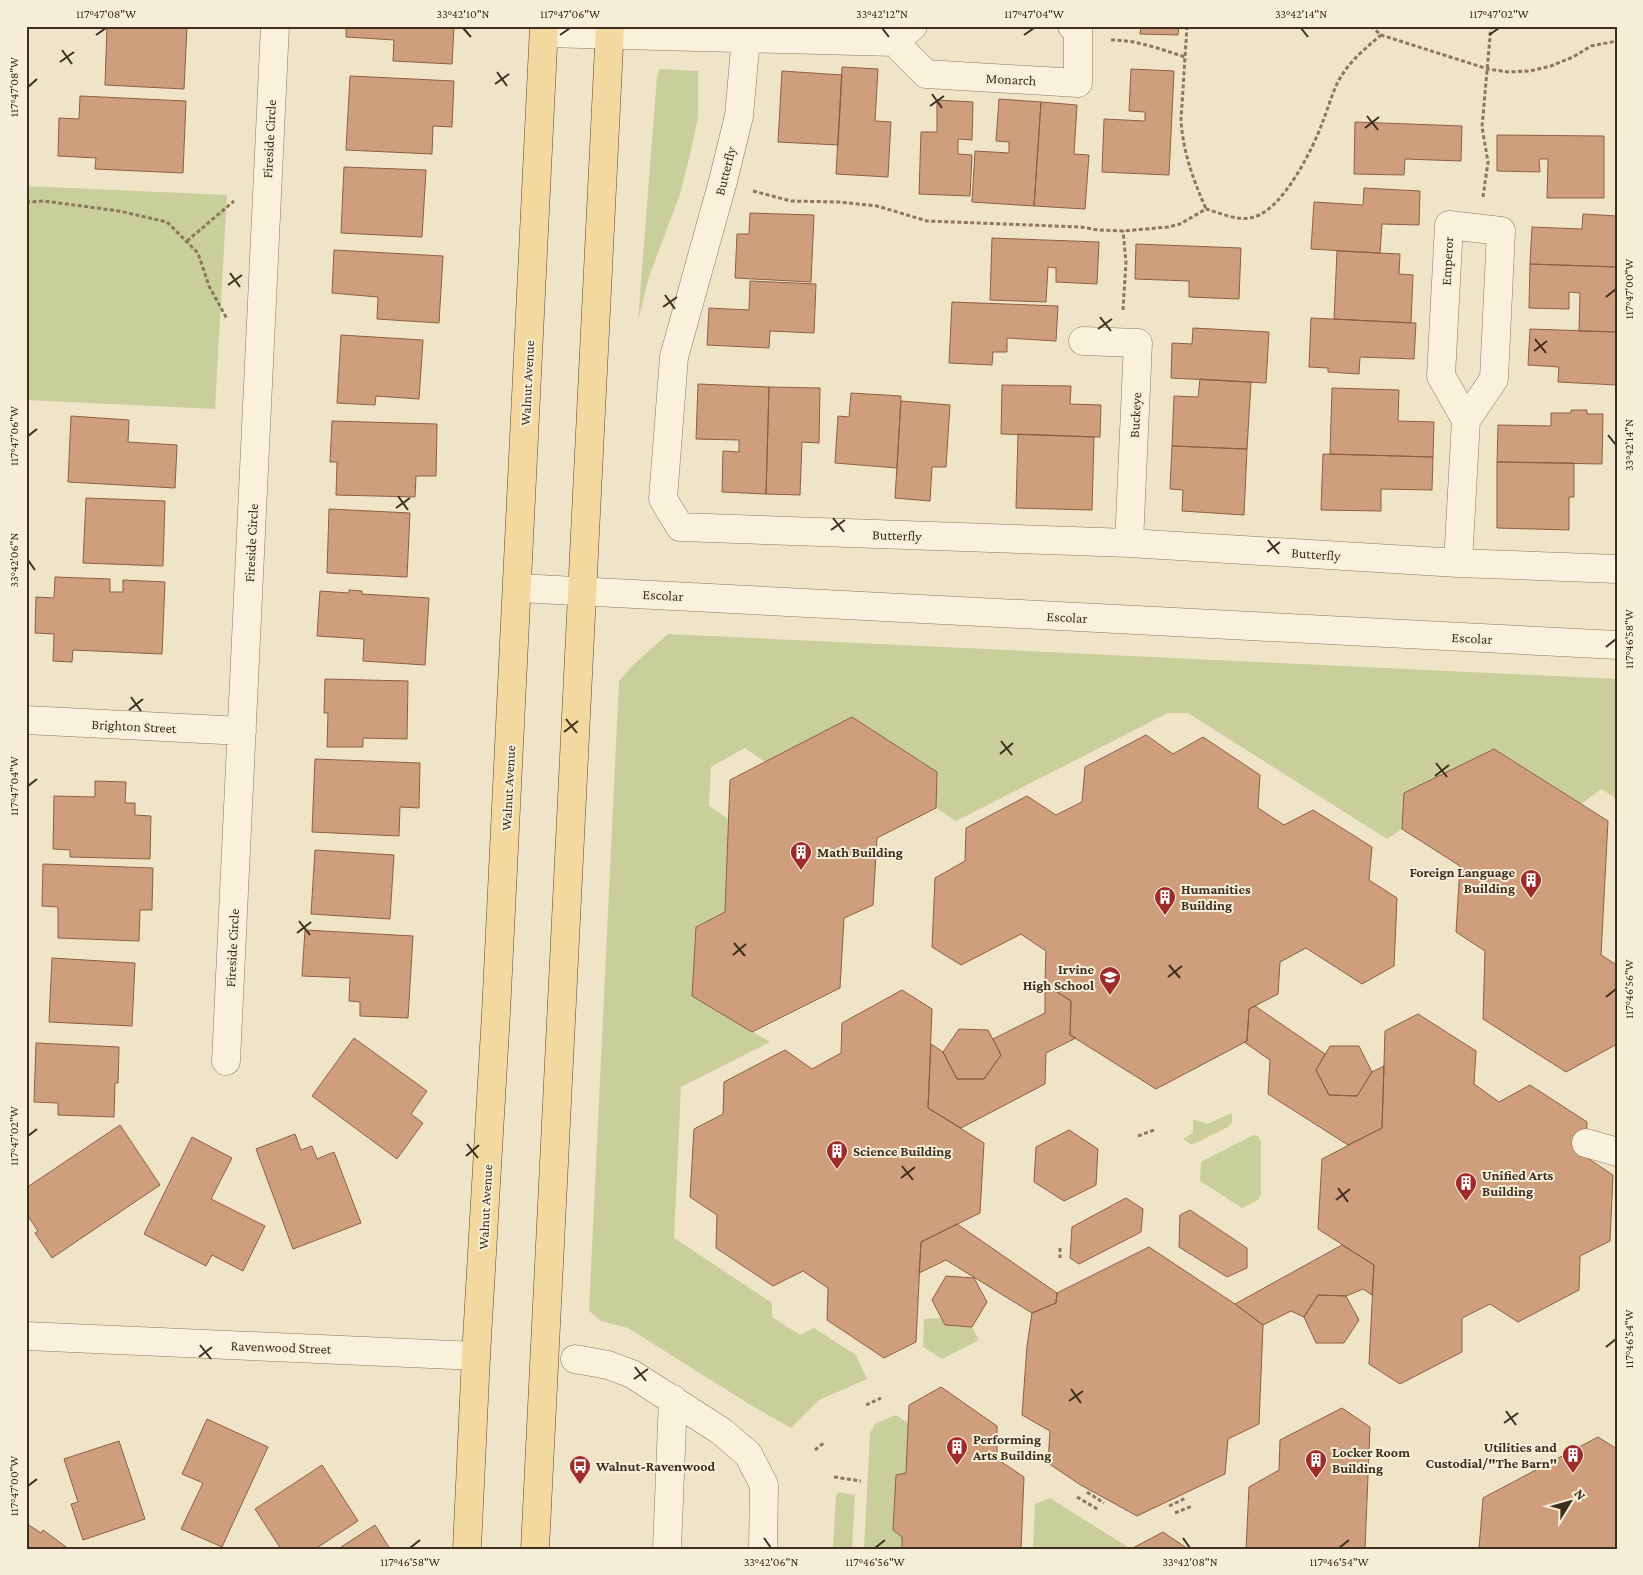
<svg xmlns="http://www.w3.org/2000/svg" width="1643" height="1575" font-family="'Crimson Pro',serif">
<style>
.green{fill:#c9cf9b}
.building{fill:#cf9f7d;stroke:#8d5f41}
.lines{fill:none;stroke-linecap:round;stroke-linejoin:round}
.minor-casing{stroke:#8d765c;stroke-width:29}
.major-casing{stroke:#5b4430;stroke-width:29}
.path{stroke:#8d765c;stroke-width:3;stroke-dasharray:4 2.5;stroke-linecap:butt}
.minor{stroke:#faf1dc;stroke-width:28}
.major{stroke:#f3d9a0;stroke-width:28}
.ticks{fill:none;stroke:#3d2e20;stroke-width:2}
.labels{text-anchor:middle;stroke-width:4;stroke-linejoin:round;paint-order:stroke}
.street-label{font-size:14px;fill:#3d2e20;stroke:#f7eed8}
.poi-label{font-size:14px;font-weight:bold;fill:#3d2e20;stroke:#f7eed8;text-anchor:start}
.neatline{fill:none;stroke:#3d2e20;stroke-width:2}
.ticks-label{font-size:12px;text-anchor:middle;fill:#3d2e20}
</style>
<rect width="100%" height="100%" fill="#f0e4c8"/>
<path class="green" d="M660 69 698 71V117L690 155 680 194 649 277 638 321 657 76Z
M26 186 227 195 215 409 26 400Z
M668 634 1617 679V799L1601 789 1581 804 1494 749 1404 793 1402 829 1387 839 1188 713H1168L956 821 936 808V772L852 717 765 762 745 748 711 767 709 806 728 819 725 912 696 927 692 996 770 1042 681 1087 674 1238 772 1303V1317L800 1335 814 1328 856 1355 867 1379 819 1400 791 1428 749 1404 628 1328 601 1321 589 1311 619 681 633 665Z
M1232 1113V1122L1228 1127 1192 1145 1183 1139 1193 1133V1119L1207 1124Z
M1253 1135 1258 1136 1261 1141V1194L1258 1200 1242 1208 1200 1181 1201 1162Z
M941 1318 945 1325 972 1327 979 1340 942 1359 923 1347 924 1319Z
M896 1415 909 1424 902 1549H864L870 1433 876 1423Z
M839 1492 855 1495 852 1549H833L836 1495Z
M1050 1498 1131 1549H1033L1035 1504Z"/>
<path class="building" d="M107 26H187L184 89 105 85Z
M346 26H454L452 64 393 61 394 40 346 37Z
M1141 26H1179L1178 35 1140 34Z
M842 67 878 69 875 121 891 122 888 177 836 174Z
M1131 69 1174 71 1169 175 1102 172 1104 119 1145 121V112L1129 111Z
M782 71 842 75 838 145 778 142Z
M350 76 454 81 452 127 433 126 432 154 346 150Z
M80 96 186 101 183 173 95 169 96 158 58 156 59 118 79 119Z
M999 99 1041 102 1034 206 972 202 975 151 1009 153V142L996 141Z
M937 100 973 102 972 140 958 139V154L972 155 970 196 919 194 921 132H937Z
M1041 102 1077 105 1074 154 1089 155 1085 209 1034 206Z
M1355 122 1462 126 1461 161 1405 159 1404 175 1354 174Z
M1497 135 1604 136V198H1547L1548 159H1539L1540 172 1497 171Z
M344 167 426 170 422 237 341 233Z
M1364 188 1420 191 1419 225 1382 224 1380 253 1311 249 1314 202 1363 205Z
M750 213 814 215 811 282 735 278 737 234H749Z
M1583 214 1617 216V267L1530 264 1532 227 1582 229Z
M992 238 1099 242 1097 284 1056 282V268L1048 267 1046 302 990 300Z
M1136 244 1241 248 1239 299 1189 297V281L1135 279Z
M334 250 443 256 439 323 377 319 378 297 332 293Z
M1337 251 1400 254 1399 274 1413 275 1411 323 1334 319Z
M1530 264 1617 267V332L1579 331 1580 293 1569 292V309L1529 308Z
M750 281 816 284 814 333 770 331 769 348 707 345 709 308 749 310Z
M952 302 1058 306 1056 341 1007 338V352H993L992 365 949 363Z
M1311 318 1416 323 1414 359 1360 357 1359 374 1328 372V368L1309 367Z
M1193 328 1269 332 1266 383 1171 378 1172 343 1192 344Z
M1530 329 1617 332V385L1558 382 1559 367 1528 365Z
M341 335 423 340 419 399 376 396 375 405 337 403Z
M1200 379 1251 382 1247 449 1172 446 1174 396 1198 397Z
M698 384 769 387 766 494 722 492 723 451 739 452V440L696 439Z
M1002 385 1071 386 1070 404 1101 405 1100 437 1001 434Z
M769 387 820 388 819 443 802 442 800 495 766 494Z
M1332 388 1399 390 1398 421 1434 422 1433 457 1330 454Z
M851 393 901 396 897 468 835 463 838 416 849 417Z
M901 401 950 405 946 467H932L930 501 895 498Z
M1571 410H1587V414H1603L1602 464 1497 462 1498 425 1551 426V413H1571Z
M71 416 129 420 128 442 177 445 175 488 68 482Z
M332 421 437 424 436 476H416L415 497 336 495 337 462H330Z
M1018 434 1094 437 1092 510 1016 508Z
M1172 446 1247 449 1244 515 1182 511 1183 490 1170 489Z
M1323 454 1433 457 1432 490 1381 489V511L1321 510Z
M1497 462 1574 463V497H1569V530L1497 528Z
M86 498 165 501 163 566 83 563Z
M329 509 410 513 407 577 327 573Z
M55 577 110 579V592H123V580L165 582 162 654 73 650 72 662 53 661 54 634 35 633 36 597 54 598Z
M349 590 362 591V594L429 598 425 665 363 661 364 639 317 636 320 591 349 593Z
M325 679 408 681 407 739 363 738V747H327L328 713H324Z
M852 717 937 772 936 808 877 838 873 905 844 918 840 988 752 1032 692 996 696 927 725 912 730 780Z
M1146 735 1173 754 1203 737 1260 775 1258 808 1284 825 1313 810 1372 847 1369 880 1397 898 1394 966 1362 984 1306 948 1280 962 1278 994 1249 1009 1247 1041 1156 1089 1070 1035 1071 1001 1045 984 1046 951 1021 934 961 965 932 947 935 878 965 861 966 828 1027 796 1056 815 1082 802 1085 767Z
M1494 749 1608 821 1601 955 1617 965V1044L1566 1072 1483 1019 1485 951 1456 932 1460 866 1402 829 1404 793Z
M315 759 420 763 419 808 400 807 399 836 312 832Z
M95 781 126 782 125 803H135V815L151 816 150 859 70 857V850L53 849 54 796 95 797Z
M315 850 394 855 390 919 311 914Z
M43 864 153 868 152 910H140L139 941 58 938V907L42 906Z
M305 930 413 936 408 1018 360 1016V1002L349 1001 350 978 302 976Z
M52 958 135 963 132 1026 49 1022Z
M1045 984 1071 1001 1070 1035 1076 1038 1046 1053 1045 1084 961 1128 928 1108 931 1044 943 1052 957 1079H984L1001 1055 993 1039 1045 1013Z
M902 990 932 1009 928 1108 984 1143 980 1213 921 1242 916 1342 884 1358 827 1320 828 1288 803 1271 773 1286 716 1248 717 1215 690 1197 694 1129 723 1114 724 1082 785 1050 812 1069 841 1053 842 1023Z
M1255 1006 1325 1054 1316 1070 1329 1095 1357 1096 1372 1072 1384 1066 1382 1128 1348 1145 1268 1094 1270 1060 1244 1042 1247 1041 1249 1009Z
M1418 1014 1476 1051 1474 1084 1499 1102 1530 1085 1587 1122 1586 1157 1613 1175 1610 1241 1580 1256 1579 1290 1518 1322 1490 1304 1462 1318V1352L1400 1384 1369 1364 1374 1265 1318 1229 1322 1159 1382 1128 1385 1031Z
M959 1029 988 1030 1001 1055 984 1079H957L943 1052Z
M354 1038 427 1091 411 1114 423 1123 397 1159 312 1096Z
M36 1043 119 1047 118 1083H115L114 1117 58 1115V1103L34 1102Z
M1330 1046H1359L1372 1072 1357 1096 1329 1095 1316 1070Z
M120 1125 160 1185 52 1258 35 1233 38 1231 26 1213V1188Z
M1069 1130 1098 1149 1096 1185 1064 1201 1034 1182 1036 1147Z
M295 1134 301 1150 312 1146 317 1159 334 1152 361 1223 293 1249 256 1149Z
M192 1137 232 1158 211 1199 265 1226 243 1271 212 1255 206 1266 144 1234Z
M1126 1198 1143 1209 1141 1232 1079 1264 1070 1258 1072 1227Z
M1190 1210 1247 1248V1268L1227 1277 1179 1247 1180 1215Z
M957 1224 1057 1293 1056 1303 1032 1313 946 1260 919 1273 921 1242Z
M1342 1245 1374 1265 1372 1295 1363 1289 1346 1296 1318 1295 1304 1317 1291 1311 1263 1325 1235 1304Z
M1149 1247 1235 1304 1263 1325 1259 1424 1228 1439 1225 1474 1137 1516 1079 1484 1048 1463 1050 1431 1022 1415 1027 1346 1032 1313 1056 1303 1057 1293Z
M946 1276 974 1278 987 1302 972 1327 945 1325 932 1300Z
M1318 1295 1346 1296 1359 1320 1344 1343H1316L1304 1317Z
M941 1387 997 1426V1459L1024 1477 1021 1549H902V1537L893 1530 896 1475 906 1473 909 1405Z
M1342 1408 1370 1427 1365 1549H1246L1249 1487 1279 1470 1280 1440Z
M207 1419 268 1447 222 1547 181 1529 203 1483 182 1474Z
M1598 1437 1617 1449V1549H1479L1483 1498Z
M119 1441 145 1519 83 1540 71 1504 78 1502 64 1459Z
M322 1465 358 1521 315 1549H281L255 1509Z
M26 1523 41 1533 43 1530 69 1549H26Z
M375 1525 390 1549H338Z
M1163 1532 1188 1549H1131Z"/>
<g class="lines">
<g class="minor-casing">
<path id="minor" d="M747 26 739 116 723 181 674 357 663 499 680 527 1129 543 1458 563 1617 569
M544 33 894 42 913 26
M894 42 926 74 1078 83V27L1072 26
M1083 341 1138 343 1129 543
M1458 563 1466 420 1494 379 1501 231 1449 225 1441 376 1466 420
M518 588 1617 645
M26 720 242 731
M226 1061 275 26
M1586 1143 1617 1152
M26 1336 476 1356
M575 1359 608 1365 632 1374 721 1431 748 1454 764 1485 763 1549
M667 1549 673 1399"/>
</g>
<g class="major-casing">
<path id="major" d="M467 1549 476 1356 496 1013 544 26
M535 1549 610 26"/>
</g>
<path class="path" d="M1187 26 1181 120C1183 152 1193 179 1206 209
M1371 26 1381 35 1488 69 1508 72 1530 71 1551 66 1573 57 1591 46 1617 41
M1111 40C1137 40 1160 49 1185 57
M753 191 791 201 839 202 877 206 927 221 1081 227 1098 230 1123 231 1168 227 1180 224 1206 209C1220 213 1239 222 1254 217 1283 209 1313 149 1323 121 1329 106 1333 89 1342 75 1352 59 1367 47 1381 35
M1483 197 1488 162 1482 127 1491 26
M26 202 44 201 119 211 167 222 198 253 209 286 227 319
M187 241 234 201
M1123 310 1126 262 1123 231
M1138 1136 1154 1130
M1060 1248V1258
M866 1405 881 1398
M815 1450 825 1442
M834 1477 861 1481
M1087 1492 1104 1503
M1077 1497 1099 1510
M1169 1506 1186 1498
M1175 1513 1192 1506"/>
<use href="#minor" class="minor"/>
<use href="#major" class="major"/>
</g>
<path class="ticks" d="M463 28 471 37M882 28 889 37M1301 28 1308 37M96 35 106 28M560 35 570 28M1024 35 1034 28M1489 35 1499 28M62 50 72 64M60 62 74 52M497 72 507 86M495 84 509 74M28 87 37 79M932 94 942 108M930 106 944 96M1367 116 1378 130M1365 128 1379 117M230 273 240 287M228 285 242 275M665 295 675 309M1606 297 1616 289M663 307 677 297M1100 317 1111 331M1098 329 1112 319M1535 339 1546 353M1534 351 1547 341M1608 435 1616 445M28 436 37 429M398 496 408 510M396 508 410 498M833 518 844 532M831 530 845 520M1268 540 1279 554M1267 552 1280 542M28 560 35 570M1606 647 1616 639M131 697 141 711M129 710 143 699M566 719 577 733M564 732 578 721M1001 741 1012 755M1000 754 1013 743M1436 763 1447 777M1435 776 1449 765M28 786 37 779M299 921 310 935M297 933 311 922M734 943 745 956M733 955 746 944M1169 965 1180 978M1168 977 1182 966M1606 997 1616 989M28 1136 37 1129M467 1144 478 1158M466 1156 479 1145M902 1166 913 1180M901 1178 915 1167M1338 1188 1348 1202M1336 1200 1350 1189M200 1345 211 1359M1606 1347 1616 1339M199 1357 212 1347M635 1367 646 1381M634 1379 648 1369M1071 1389 1081 1403M1069 1401 1083 1391M1506 1411 1516 1425M1504 1423 1518 1413M28 1486 37 1479M764 1538 771 1548M1183 1538 1190 1548M410 1548 420 1540M875 1548 885 1540M1339 1548 1349 1540"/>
<defs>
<g id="building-pin" transform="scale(1.125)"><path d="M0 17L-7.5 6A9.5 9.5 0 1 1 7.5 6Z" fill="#9e2a2b" stroke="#f7eed8"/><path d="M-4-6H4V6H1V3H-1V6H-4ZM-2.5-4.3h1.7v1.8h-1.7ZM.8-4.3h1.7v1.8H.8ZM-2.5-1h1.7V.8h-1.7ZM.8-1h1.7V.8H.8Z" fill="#fff"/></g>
<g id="school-pin" transform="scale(1.125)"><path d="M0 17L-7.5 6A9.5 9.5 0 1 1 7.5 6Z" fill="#9e2a2b" stroke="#f7eed8"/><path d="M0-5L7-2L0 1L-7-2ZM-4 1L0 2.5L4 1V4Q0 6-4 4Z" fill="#fff"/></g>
<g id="bus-pin" transform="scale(1.125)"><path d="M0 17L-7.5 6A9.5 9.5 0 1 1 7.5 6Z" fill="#9e2a2b" stroke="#f7eed8"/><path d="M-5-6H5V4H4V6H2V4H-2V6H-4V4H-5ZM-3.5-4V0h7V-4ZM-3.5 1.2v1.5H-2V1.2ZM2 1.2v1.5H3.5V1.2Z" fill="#fff"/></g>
</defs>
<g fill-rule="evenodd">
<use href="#building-pin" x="801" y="852"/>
<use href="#building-pin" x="1531" y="880"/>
<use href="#building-pin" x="1165" y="897"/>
<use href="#school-pin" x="1110" y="977"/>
<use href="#building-pin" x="837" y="1151"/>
<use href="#building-pin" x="1466" y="1183"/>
<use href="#building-pin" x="957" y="1447"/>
<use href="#building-pin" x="1573" y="1455"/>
<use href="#building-pin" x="1316" y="1460"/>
<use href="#bus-pin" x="580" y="1466"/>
</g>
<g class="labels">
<g class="street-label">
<text transform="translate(1011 79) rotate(3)" y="5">Monarch</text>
<text transform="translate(269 139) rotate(-87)" y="5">Fireside Circle</text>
<text transform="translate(725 171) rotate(-76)" y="5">Butterfly</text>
<text transform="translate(1447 261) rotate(-87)" y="5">Emperor</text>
<text transform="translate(527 383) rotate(-87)" y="5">Walnut Avenue</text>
<text transform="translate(1135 415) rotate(-87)" y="5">Buckeye</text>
<text transform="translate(897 535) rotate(2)" y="5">Butterfly</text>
<text transform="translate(251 543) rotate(-87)" y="5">Fireside Circle</text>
<text transform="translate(1316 554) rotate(4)" y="5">Butterfly</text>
<text transform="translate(663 595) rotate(3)" y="5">Escolar</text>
<text transform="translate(1067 617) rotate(3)" y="5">Escolar</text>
<text transform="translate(1472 638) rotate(3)" y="5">Escolar</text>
<text transform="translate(134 726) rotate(3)" y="5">Brighton Street</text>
<text transform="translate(508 788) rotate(-87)" y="5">Walnut Avenue</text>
<text transform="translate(232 948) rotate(-87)" y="5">Fireside Circle</text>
<text transform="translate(485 1207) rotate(-87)" y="5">Walnut Avenue</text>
<text transform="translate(281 1347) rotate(2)" y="5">Ravenwood Street</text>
</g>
<g class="poi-label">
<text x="817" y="857">Math Building</text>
<text x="1515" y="877" text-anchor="end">Foreign Language<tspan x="1515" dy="16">Building</tspan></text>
<text x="1181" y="894">Humanities<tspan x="1181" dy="16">Building</tspan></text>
<text x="1094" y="974" text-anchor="end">Irvine<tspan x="1094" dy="16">High School</tspan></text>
<text x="853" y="1156">Science Building</text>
<text x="1482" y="1180">Unified Arts<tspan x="1482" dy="16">Building</tspan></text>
<text x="973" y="1444">Performing<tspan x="973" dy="16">Arts Building</tspan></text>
<text x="1557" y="1452" text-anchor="end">Utilities and<tspan x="1557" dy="16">Custodial/"The Barn"</tspan></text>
<text x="1332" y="1457">Locker Room<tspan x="1332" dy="16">Building</tspan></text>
<text x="596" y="1471">Walnut-Ravenwood</text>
</g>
</g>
<rect width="1643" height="1575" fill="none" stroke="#f7eed8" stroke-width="55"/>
<g transform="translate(1570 1502) rotate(53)" stroke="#f7eed8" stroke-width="4" paint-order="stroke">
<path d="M0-4L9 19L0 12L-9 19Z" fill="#3d2e20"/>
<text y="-8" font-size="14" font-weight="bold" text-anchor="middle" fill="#3d2e20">N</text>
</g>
<rect x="28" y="28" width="1588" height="1520" class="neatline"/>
<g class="ticks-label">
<text x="106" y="18">117°47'08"W</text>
<text x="463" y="18">33°42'10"N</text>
<text x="570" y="18">117°47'06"W</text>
<text x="882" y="18">33°42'12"N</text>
<text x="1034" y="18">117°47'04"W</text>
<text x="1301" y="18">33°42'14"N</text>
<text x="1499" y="18">117°47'02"W</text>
<text transform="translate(14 87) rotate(-90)" y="4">117°47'08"W</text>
<text transform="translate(1629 289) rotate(-90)" y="4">117°47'00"W</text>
<text transform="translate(14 436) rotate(-90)" y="4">117°47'06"W</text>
<text transform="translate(1629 445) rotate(-90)" y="4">33°42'14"N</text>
<text transform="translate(14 560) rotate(-90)" y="4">33°42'06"N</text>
<text transform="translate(1629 639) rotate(-90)" y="4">117°46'58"W</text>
<text transform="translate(14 786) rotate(-90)" y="4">117°47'04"W</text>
<text transform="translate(1629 989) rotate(-90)" y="4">117°46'56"W</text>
<text transform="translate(14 1136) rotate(-90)" y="4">117°47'02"W</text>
<text transform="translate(1629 1339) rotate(-90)" y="4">117°46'54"W</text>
<text transform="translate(14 1486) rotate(-90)" y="4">117°47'00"W</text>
<text x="410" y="1566">117°46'58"W</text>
<text x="771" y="1566">33°42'06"N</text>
<text x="875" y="1566">117°46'56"W</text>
<text x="1190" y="1566">33°42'08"N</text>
<text x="1339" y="1566">117°46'54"W</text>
</g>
</svg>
